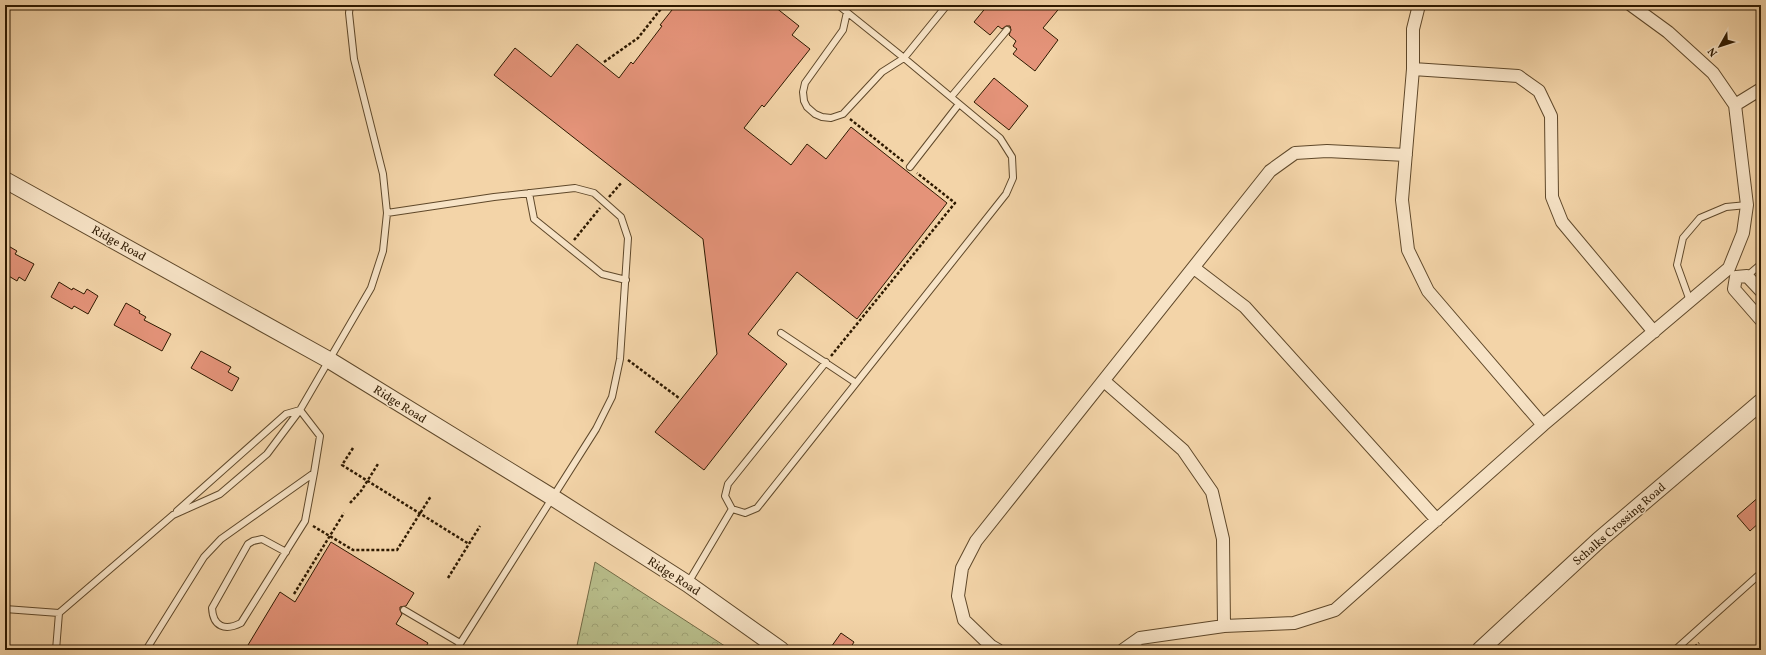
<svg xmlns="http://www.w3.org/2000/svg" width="1766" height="655" font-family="Vollkorn,serif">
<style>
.forest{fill:url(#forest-crowns);stroke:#736b45}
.building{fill:#e49379;stroke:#2e1900}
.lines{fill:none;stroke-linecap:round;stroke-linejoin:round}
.service-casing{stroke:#5f482a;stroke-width:8}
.minor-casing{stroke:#5f482a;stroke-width:14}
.tertiary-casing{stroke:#5f482a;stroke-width:18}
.path{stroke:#2e1900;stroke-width:2.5;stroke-dasharray:3 2;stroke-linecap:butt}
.service{stroke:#f7e3c6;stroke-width:6}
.minor{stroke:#f7e3c6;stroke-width:12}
.tertiary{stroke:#f7e3c6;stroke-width:16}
.labels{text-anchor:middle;stroke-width:3;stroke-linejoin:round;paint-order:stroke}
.street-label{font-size:12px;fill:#2e1900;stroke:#f7e3c6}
</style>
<defs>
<pattern id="forest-crowns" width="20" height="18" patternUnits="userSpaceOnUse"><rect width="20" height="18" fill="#b8bd8a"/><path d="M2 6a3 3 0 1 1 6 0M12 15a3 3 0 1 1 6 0" fill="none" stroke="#9ea275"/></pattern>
</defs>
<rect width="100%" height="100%" fill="#f3d4a8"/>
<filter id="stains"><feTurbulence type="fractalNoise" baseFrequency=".005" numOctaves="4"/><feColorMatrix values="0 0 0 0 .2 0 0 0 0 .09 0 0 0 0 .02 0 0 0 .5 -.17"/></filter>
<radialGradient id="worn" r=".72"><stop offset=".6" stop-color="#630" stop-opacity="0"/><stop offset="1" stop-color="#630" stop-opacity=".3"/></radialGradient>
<path class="forest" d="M595 562 731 650H576Z"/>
<path class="building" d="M676 5H768L773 9 775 7 799 26 792 35 810 49 764 107 762 105 744 128 791 165 807 144 826 159 851 127 947 203 857 319 797 272 748 334 787 364 704 470 655 432 717 354 703 239 494 75 515 48 551 77 577 44 619 78 631 62 633 64 662 26 660 25Z
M988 5H1062L1043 28 1058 40 1035 71 1013 54 1017 49 1013 46 1016 41 1009 35 1011 30 1010 26H1006L1002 29 998 26 990 35 974 22Z
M994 78 1028 106 1009 130 974 102Z
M5 244 17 251 15 254 34 264 25 281 19 277 17 281 7 275 9 272 7 271 5 274Z
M59 282 72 290 73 288 84 294 87 289 98 296 88 314 74 306 72 309 51 297Z
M126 303 140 311 139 313 146 317 144 320 171 334 162 351 114 325Z
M201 351 231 367 228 372 239 378 232 391 191 368Z
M1761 495V521L1750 531 1737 516Z
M331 542 414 593 406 606 400 607V610L402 614 396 624 428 643 424 650H245L280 592 295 602Z
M841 633 854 642 849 650H829Z"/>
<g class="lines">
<g class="service-casing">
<path id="service" d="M847 12 843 30 805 83 803 92 804 101 807 107 815 114 822 117 831 118 843 114 882 72 904 58 947 5
M951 97 1007 30
M910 167 959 104
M529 193 534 219 602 274 626 280
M387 213 494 197 575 188 594 193 621 217 628 238 620 359 612 397 596 429 456 650
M1747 276 1761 264
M1690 301 1677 265 1683 238 1700 218 1726 207 1747 205
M781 333 856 383
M732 509 725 496 728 484 826 362
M286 552 262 539 253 541 248 544 212 608C213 627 225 631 241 623L305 521 314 473
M688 583 732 509 745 513 757 508 1006 194 1013 178 1012 157 1000 138 904 58 838 5
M5 609 59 613
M404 610 460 643
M56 650 59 613 173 515 220 494 267 454 300 410 371 288 383 251 387 213 383 174 354 59 349 13 350 5
M146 650 204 557 221 539 314 473 320 436 300 410 286 414 177 511
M1675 650 1761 573"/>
</g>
<g class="minor-casing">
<path id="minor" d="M1419 5 1413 29V69L1402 200 1408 250 1428 291 1543 425 1729 268 1743 233 1747 205 1735 105 1713 73 1668 32 1631 5
M1413 69 1518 76 1539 91 1551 116 1552 197 1562 222 1654 332
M1735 105 1761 89
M1194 268 1245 307 1437 520
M1761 291 1747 276 1736 277 1734 289 1761 320
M1104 381 1183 450 1212 492 1223 539 1224 626
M998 650 991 646 964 620 958 596 962 568 976 541 1270 171 1295 153 1327 151 1406 155
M1123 650 1140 638 1224 626 1294 623 1335 610 1543 425"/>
</g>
<g class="tertiary-casing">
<path id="tertiary" d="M5 180 329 360 552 497 688 584 781 650
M1480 650 1599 540 1761 402"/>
</g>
<path class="path" d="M604 62 638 38 664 5
M850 119 904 162
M609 197 622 182
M574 240 600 208
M831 356 955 203 917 173
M628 360 679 398
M353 448 342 465 469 544
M350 503 361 491 378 464
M313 526 353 550H397L431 496
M448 578 480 526
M294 594 344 513
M1691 650 1699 643"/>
<use href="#service" class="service"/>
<use href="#minor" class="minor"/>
<use href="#tertiary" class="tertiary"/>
</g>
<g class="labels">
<g class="street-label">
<text transform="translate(119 243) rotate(29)" y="4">Ridge Road</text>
<text transform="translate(400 404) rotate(32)" y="4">Ridge Road</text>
<text transform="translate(1619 524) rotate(-41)" y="4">Schalks Crossing Road</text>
<text transform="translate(674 576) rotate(33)" y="4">Ridge Road</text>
</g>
</g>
<rect width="1766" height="655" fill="none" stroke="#f3d4a8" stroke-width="20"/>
<rect x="6" y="6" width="1754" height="643" fill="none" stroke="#2e1900" stroke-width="2"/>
<rect x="10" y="10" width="1746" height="635" fill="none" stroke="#2e1900"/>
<g transform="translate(1720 46) rotate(231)" stroke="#f7e3c6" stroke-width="3" paint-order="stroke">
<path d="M0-3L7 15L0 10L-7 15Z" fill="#2e1900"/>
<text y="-6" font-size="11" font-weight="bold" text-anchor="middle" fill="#2e1900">N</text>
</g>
<rect width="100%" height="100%" filter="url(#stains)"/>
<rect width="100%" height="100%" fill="url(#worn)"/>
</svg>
